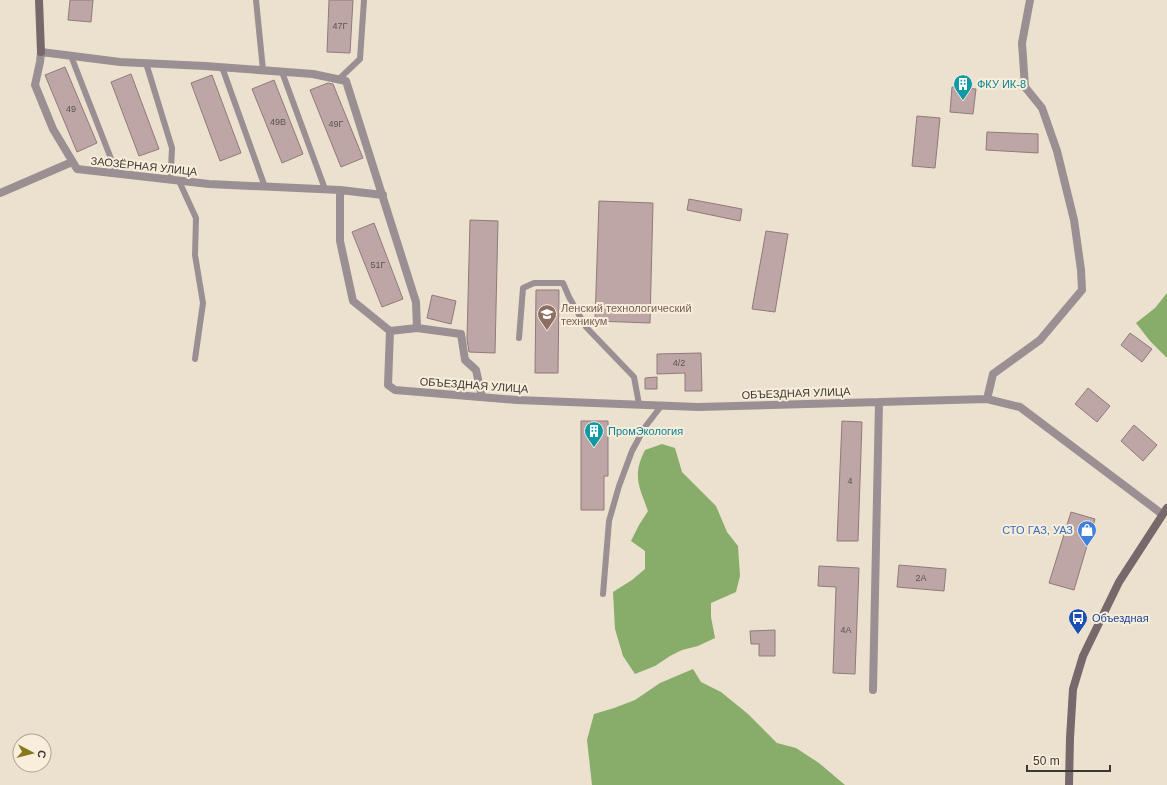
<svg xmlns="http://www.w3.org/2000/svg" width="1167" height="785" font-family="Arial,sans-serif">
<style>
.forest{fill:#88ad6a}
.building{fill:#bda6a5;stroke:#907a7a}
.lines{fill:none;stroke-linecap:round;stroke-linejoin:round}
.lane{stroke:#9a8f92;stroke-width:6}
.street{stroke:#9a8f92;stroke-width:8}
.secondary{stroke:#76686b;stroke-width:8}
.labels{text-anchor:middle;stroke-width:4;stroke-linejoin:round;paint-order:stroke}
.number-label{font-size:9px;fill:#5c544e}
.culture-label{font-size:11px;fill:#0d838f;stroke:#f8eedb;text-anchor:start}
.street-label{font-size:11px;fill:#3c3831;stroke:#f8eedb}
.education-label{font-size:11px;fill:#785e54;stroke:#f8eedb;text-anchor:start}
.shop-label{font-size:11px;fill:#366cbe;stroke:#f8eedb;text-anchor:end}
.transit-label{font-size:11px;fill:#164399;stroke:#f8eedb;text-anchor:start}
</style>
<rect width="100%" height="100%" fill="#ebe1ce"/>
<path class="forest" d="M1167 293V358L1150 341 1136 323 1155 308Z
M662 444 675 448 682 472 716 506 727 532 738 546 740 576 736 592 711 603V617L715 638 698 646 682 650 670 656 655 666 635 674 623 656 615 629 613 592 632 580 645 569V551L631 541 639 525 648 511C639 486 632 476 645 450Z
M693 669 701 682 721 692 748 714 777 743 796 748 819 763 845 785H592L587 740 594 714 614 708 635 700 660 683Z"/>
<path class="building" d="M70 0H93L91 22 68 20Z
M329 0H353L350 53 327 52Z
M65 67 97 143 77 152 45 75Z
M131 74 159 149 139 156 111 82Z
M212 75 241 153 220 161 191 83Z
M274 80 303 154 282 163 252 89Z
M328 83 333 84 363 158 341 167 310 90Z
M952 87 976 89 973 114 950 112Z
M917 116 940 118 935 168 912 166Z
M987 132 1038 134V153L986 150Z
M689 199 742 209 740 221 687 210Z
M599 201 653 203 650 323 595 321Z
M470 220 498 221 495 353 469 352 467 339Z
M374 223 403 299 382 307 352 232Z
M766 231 788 234 775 312 752 309Z
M536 290H559L558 373H535Z
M432 295 456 301 451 324 427 318Z
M1130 333 1152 349 1142 362 1121 345Z
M701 353 702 391H685V373L657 374V354Z
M657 377V389H645V378Z
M1088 388 1110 406 1097 422 1075 404Z
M581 421H608V476H604V510H581Z
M842 421 862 422 858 541H837Z
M1134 425 1157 445 1143 461 1121 441Z
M1071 512 1095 519 1074 590 1049 583Z
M899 565 946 569 944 591 897 587Z
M819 566 859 568 855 674 833 673 836 587 818 586Z
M775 630V656H759V644H751L750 631Z"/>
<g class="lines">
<path class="lane" d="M256 0 263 70
M71 56 117 174
M146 63 172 148 171 169 170 180
M222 67 265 187
M282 72 325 189
M339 79 360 59 364 0
M179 181 196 218 195 255 203 303 195 359
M519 338 523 288 534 283H563L569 297 586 327 634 377 639 404
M603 594 609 521 619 486 632 451 645 427 662 405"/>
<path class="street" d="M340 190 383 195
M0 193 72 162
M417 328 461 334 465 360 476 370 482 397
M390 331 417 328 416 302 346 81 313 74 205 66 120 62 41 52 40 62 35 85 53 129 77 169 209 184 340 190V241L353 301 390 331 388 385 395 390 517 400 698 407 987 399 1020 407 1162 514
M987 399 993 374 1040 340 1082 290 1081 270 1074 220 1057 151 1042 108 1025 87 1022 43 1030 0
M873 690 879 402"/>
<path class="secondary" d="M39 0 41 52
M1069 785 1070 738 1073 689 1083 656 1119 582 1167 508"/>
</g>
<defs>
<g id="building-pin" transform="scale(1)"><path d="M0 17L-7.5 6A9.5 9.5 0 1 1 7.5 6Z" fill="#0f9aa8" stroke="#f8eedb"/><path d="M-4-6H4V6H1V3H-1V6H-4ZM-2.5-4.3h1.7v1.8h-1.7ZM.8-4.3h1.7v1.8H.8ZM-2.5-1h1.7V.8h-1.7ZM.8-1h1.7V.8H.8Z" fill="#fff"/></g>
<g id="university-pin" transform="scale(1)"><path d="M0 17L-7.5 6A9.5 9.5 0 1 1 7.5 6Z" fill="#8d6e63" stroke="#f8eedb"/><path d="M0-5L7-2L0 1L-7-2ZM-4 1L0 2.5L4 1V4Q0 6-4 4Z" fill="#fff"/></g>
<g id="shop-pin" transform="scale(1)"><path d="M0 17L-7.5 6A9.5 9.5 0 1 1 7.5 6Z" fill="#3f7fe0" stroke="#f8eedb"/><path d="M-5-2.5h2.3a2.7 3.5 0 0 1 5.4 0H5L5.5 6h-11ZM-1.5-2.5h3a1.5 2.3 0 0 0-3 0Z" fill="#fff"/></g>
<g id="bus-pin" transform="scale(1)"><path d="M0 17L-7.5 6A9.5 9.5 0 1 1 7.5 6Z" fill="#1a4fb4" stroke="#f8eedb"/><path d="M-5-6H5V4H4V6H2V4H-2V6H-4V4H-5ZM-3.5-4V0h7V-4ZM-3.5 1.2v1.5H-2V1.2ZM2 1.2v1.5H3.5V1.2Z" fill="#fff"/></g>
</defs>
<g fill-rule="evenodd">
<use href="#building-pin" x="963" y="84"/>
<use href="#university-pin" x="547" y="314"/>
<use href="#building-pin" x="594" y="431"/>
<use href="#shop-pin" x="1087" y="530"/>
<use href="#bus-pin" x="1078" y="618"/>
</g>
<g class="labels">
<g class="number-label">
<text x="340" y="29">47Г</text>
<text x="71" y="112">49</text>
<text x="278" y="125">49В</text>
<text x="336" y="127">49Г</text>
<text x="378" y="268">51Г</text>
<text x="679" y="366">4/2</text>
<text x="850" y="484">4</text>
<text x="921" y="581">2А</text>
<text x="846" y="633">4А</text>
</g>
<g class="culture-label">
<text x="977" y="88">ФКУ ИК-8</text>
<text x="608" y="435">ПромЭкология</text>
</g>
<g class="street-label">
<text transform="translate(144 166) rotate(6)" y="4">ЗАОЗЁРНАЯ УЛИЦА</text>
<text transform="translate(474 385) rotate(4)" y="4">ОБЪЕЗДНАЯ УЛИЦА</text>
<text transform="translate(796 393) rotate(-2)" y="4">ОБЪЕЗДНАЯ УЛИЦА</text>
</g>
<g class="education-label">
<text x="561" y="312">Ленский технологический<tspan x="561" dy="13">техникум</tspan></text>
</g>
<g class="shop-label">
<text x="1073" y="534">СТО ГАЗ, УАЗ</text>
</g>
<g class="transit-label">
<text x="1092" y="622">Объездная</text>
</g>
</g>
<g transform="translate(32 753) rotate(97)"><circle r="19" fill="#f8eedb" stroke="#ada597"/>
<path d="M0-3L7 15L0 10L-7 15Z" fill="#88781d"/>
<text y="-6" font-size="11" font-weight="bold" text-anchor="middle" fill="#3c3831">С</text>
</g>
<path d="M1027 765v6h83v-6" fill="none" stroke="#3c3831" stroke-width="2"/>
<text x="1033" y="765" font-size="12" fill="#3c3831" stroke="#f8eedb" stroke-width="3" paint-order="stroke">50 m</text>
</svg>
